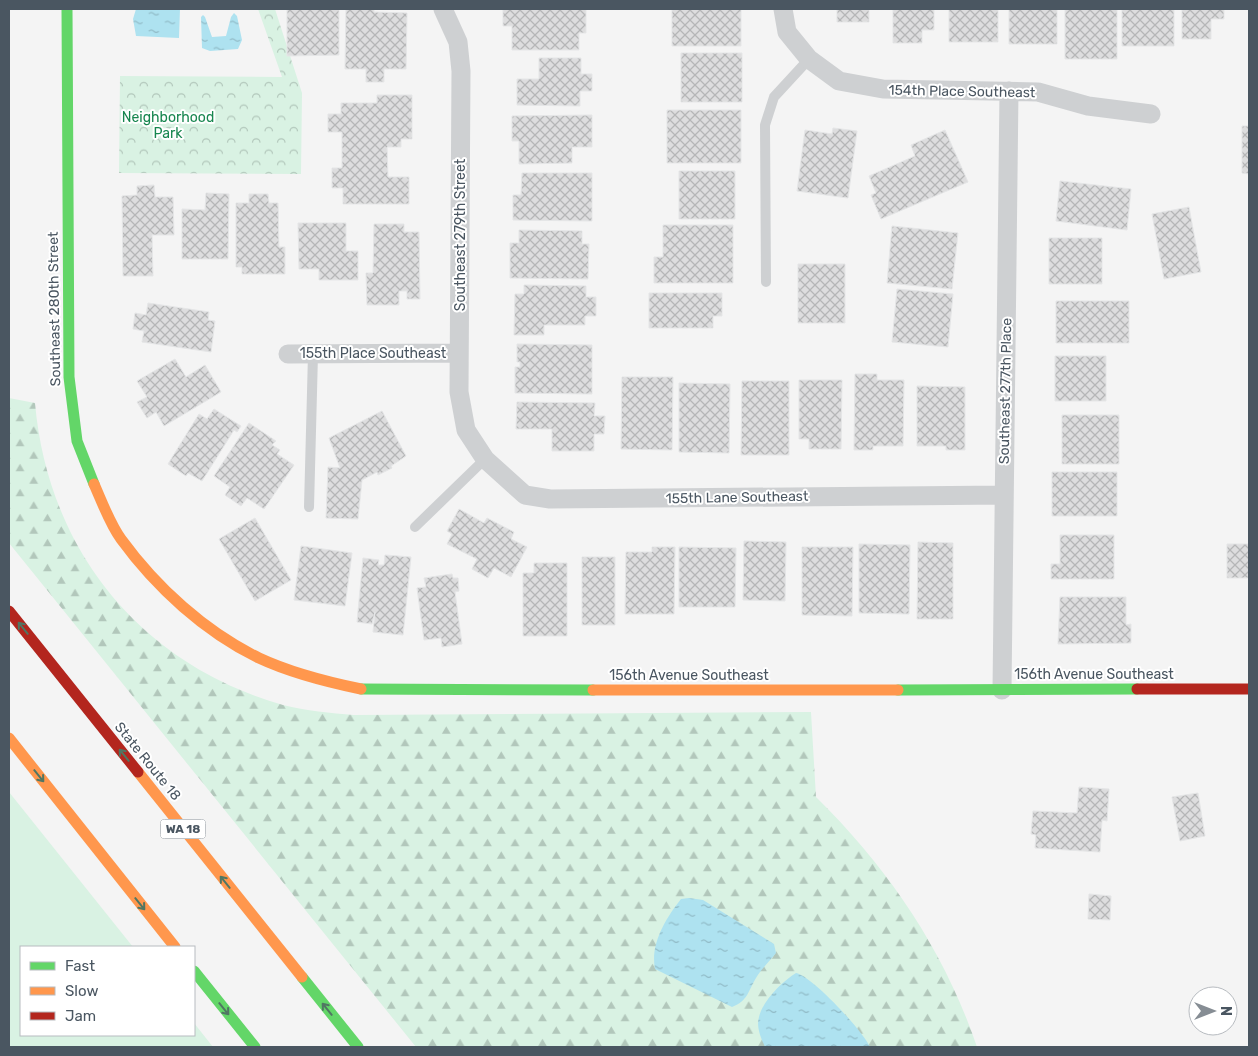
<svg xmlns="http://www.w3.org/2000/svg" width="1258" height="1056" font-family="Rubik,sans-serif">
<style>
.grass{fill:#d9f2e3}
.forest{fill:url(#forest-firs)}
.park{fill:url(#park-crowns)}
.water{fill:url(#water-ripples)}
.building{fill:url(#building-cross-hatch);stroke:#e5e6e7}
.lines{fill:none;stroke-linecap:round;stroke-linejoin:round}
.lane{stroke:#ced0d2;stroke-width:10}
.street{stroke:#ced0d2;stroke-width:19}
.fast{stroke:#63d668;stroke-width:11}
.slow{stroke:#ff974d;stroke-width:11}
.jam{stroke:#b3261e;stroke-width:11}
.oneway{stroke:#507663}
.labels{text-anchor:middle;stroke-width:4;stroke-linejoin:round;paint-order:stroke}
.shield{fill:#fff;stroke:#808990;stroke-width:1}
.shield-label{font-size:12px;font-weight:bold;fill:#4a5661}
.street-label{font-size:14px;fill:#4a5661;stroke:#fff}
.park-label{font-size:14px;fill:#17864f;stroke:#fff}
</style>
<defs>
<pattern id="forest-firs" width="22" height="20" patternUnits="userSpaceOnUse" patternTransform="scale(1.25)"><rect width="22" height="20" fill="#d9f2e3"/><path d="M5 1l3.5 6h-7zM16 11l3.5 6h-7z" fill="#b2c7bb"/></pattern>
<pattern id="park-crowns" width="20" height="18" patternUnits="userSpaceOnUse" patternTransform="scale(1.25)"><rect width="20" height="18" fill="#d9f2e3"/><path d="M2 6a3 3 0 1 1 6 0M12 15a3 3 0 1 1 6 0" fill="none" stroke="#b2c7bb"/></pattern>
<pattern id="water-ripples" width="26" height="14" patternUnits="userSpaceOnUse" patternTransform="scale(1.25)"><rect width="26" height="14" fill="#aee2f0"/><path d="M2 4q2-2 4 0t4 0M15 11q2-2 4 0t4 0" fill="none" stroke="#90bac6"/></pattern>
<pattern id="building-cross-hatch" width="8" height="8" patternUnits="userSpaceOnUse" patternTransform="scale(1.25)"><rect width="8" height="8" fill="#ddddde"/><path d="M0 0l8 8M0 8l8-8" fill="none" stroke="#b5b6b7"/></pattern>
</defs>
<rect width="100%" height="100%" fill="#f4f4f4"/>
<path class="grass" d="M9 792 133 947H21V1035H194V1023L213 1047H9Z"/>
<path class="forest" d="M9 398 35 403C48 550 140 664 283 705 306 711 331 713 354 715L811 712 816 797C889 869 944 950 977 1047H416L9 543Z"/>
<path class="park" d="M258 9H275L302 93 301 174 119 173 120 76 282 77Z"/>
<path class="water" d="M136 9H180L179 38 136 36 133 19Z
M234 13 237 16 242 40 238 49 210 51 202 48 201 17 203 15 205 17 212 37 226 36 231 17Z
M689 898 703 900 774 944 776 953C770 961 761 969 756 978 748 991 748 1001 732 1007L655 969C650 944 666 918 681 899Z
M796 973C812 976 863 1031 870 1047H765C761 1038 756 1027 759 1017 763 1000 782 982 796 973Z"/>
<path class="building" d="M287 9H339V55L287 56Z
M346 9H374V12L407 13 406 69H384V82H366V69H345Z
M503 9H586V33H579V50H512V26H503Z
M672 9H741V46H672Z
M837 9H869V22H837Z
M893 9H934V30H922V43H893Z
M949 9H998V42H949Z
M1009 9H1057V44H1009Z
M1065 9H1117V59H1065Z
M1122 9H1174V46H1122Z
M1182 9H1224V19H1211V39H1182Z
M681 53H742V102H681Z
M539 58H581V74H592V91H580V106L517 105V79H539Z
M377 95H412V139H401V147H387L388 177H409V204H343V188H332V168H342V132H328V114H341V103H377Z
M667 110H741V163H667Z
M592 115V147H572V163L519 164V141H512V116Z
M1242 126H1249V174L1242 173Z
M833 128 857 131 848 198 797 191 805 130 832 134Z
M945 130 968 182 881 219 871 195 876 193 869 176 915 156 911 145Z
M679 171H735V219H679Z
M522 173H592V221L513 220V195H521Z
M1060 181 1131 189 1127 230 1056 221Z
M154 185 155 197H173L174 235H152L153 276H123L122 196 137 195V186Z
M206 193 229 194 228 259H182V209L205 210Z
M249 194H268L269 203H278L279 247H285V274H242V267H236V203H249Z
M1189 207 1201 272 1164 279 1152 214Z
M298 223H346V251H358V280H319V269H299Z
M374 224H404V232H419L420 299H407V291H399V305H367L366 273H373Z
M663 225H733V283H654V257H663Z
M892 226 958 233 952 289 887 283Z
M519 230 582 231V244H589L588 279 510 278V243H519Z
M1049 238H1102V284H1049Z
M798 264H845V323H798Z
M524 285 586 286V297H596V316H585V325H544V335H514L515 294H524Z
M897 289 953 294 948 347 892 342Z
M649 293H722V316H713V328H649Z
M1056 301H1129V343H1056Z
M148 303 209 312 208 320 215 321 211 352 142 342 144 331 133 329 135 313 146 315Z
M517 344 592 345V394L515 393V367H520V362H517Z
M1055 356H1106V401H1055Z
M175 359 186 377 205 365 221 392 164 426 156 412 147 418 137 402 147 397 137 381Z
M855 374H877V380H904L903 446H873V450H854Z
M622 377H673L672 450 621 449Z
M799 380H842L841 449H809V439H799Z
M742 381H789V455H741Z
M679 383 730 384 729 453 679 452Z
M917 386 965 387V450H946V446H917Z
M517 402 595 403 594 416H605L604 434H594V451H552V429H516Z
M214 409 241 426 237 432 234 430 202 481 188 473 186 476 168 464 199 414 207 419Z
M382 411 406 456 391 466 392 468 378 475 377 472 362 480 358 519 326 518 328 467 340 468 329 438Z
M1062 415H1119V464H1062Z
M249 423 276 441 272 445 280 450 277 454 294 465 264 509 247 498 241 506 225 495 230 487 214 476Z
M1052 472H1117V516H1052Z
M459 509 484 523 487 518 514 532 511 539 527 547 511 577 494 568 488 578 472 569 477 559 447 544 452 534 447 531Z
M255 518 291 580 255 601 219 539Z
M1060 535H1114V579H1051V564H1060Z
M744 541 786 542 785 601 743 600Z
M918 542 953 543V619H917Z
M859 544 910 545 909 614 859 613Z
M1227 544H1249V578H1227Z
M301 546 352 553 345 606 294 600Z
M652 547H675L674 614H625L626 552H652Z
M679 547 736 548 735 607H679Z
M802 547H853L852 616 802 615Z
M385 555 411 557 403 635 373 632 375 612 372 624 357 622 363 558 379 560 378 565H384Z
M582 557H615V625H582Z
M534 563H567V636H523V573H534Z
M452 574 453 578H458L459 591 455 592 462 644 442 647 441 638 424 640 417 588 426 587 424 578Z
M1060 597H1126V625L1131 624V643L1058 644Z
M1079 787 1109 789 1107 821 1102 820 1100 852 1035 848 1036 835 1031 834 1033 811 1077 813Z
M1198 793 1205 836 1180 841 1172 797Z
M1089 894 1111 896 1110 920 1088 919Z"/>
<g class="lines">
<path class="lane" d="M766 282 765 125 774 97 809 59
M309 507 313 354
M415 527 485 459"/>
<path class="street" d="M443 9 458 42 461 71 459 392 466 430 485 459 525 495 550 499 1004 495
M783 9 787 32 809 59 839 81 883 89 1038 92 1088 106 1151 114
M288 354 459 353
M1002 690 1009 91"/>
<path class="fast" d="M67 9 69 377 77 441 94 484
M361 689 593 690
M898 690 1137 689
M194 971 255 1047
M302 977 358 1047"/>
<path class="slow" d="M94 484C102 502 110 524 121 539 156 587 205 632 259 658 291 673 327 682 361 689
M593 690H898
M9 738 175 947
M138 772 302 977"/>
<path class="jam" d="M9 611 138 772
M1137 689H1249"/>
</g>
<defs><path id="oneway-shaft" d="M-6 0H5M1.5-3L5.5 0L1.5 3" fill="none" stroke-width="1.6" stroke-linecap="round" stroke-linejoin="round" transform="scale(1.25)"/></defs>
<g class="oneway">
<use href="#oneway-shaft" transform="translate(23 628) rotate(-129)"/>
<use href="#oneway-shaft" transform="translate(124 755) rotate(-129)"/>
<use href="#oneway-shaft" transform="translate(39 776) rotate(51)"/>
<use href="#oneway-shaft" transform="translate(225 882) rotate(-129)"/>
<use href="#oneway-shaft" transform="translate(140 904) rotate(51)"/>
<use href="#oneway-shaft" transform="translate(224 1009) rotate(51)"/>
<use href="#oneway-shaft" transform="translate(327 1009) rotate(-129)"/>
</g>
<g class="labels">
<rect class="shield" x="160.5" y="819.5" width="45" height="19" rx="4"/>
<g class="shield-label">
<text x="183" y="833">WA 18</text>
</g>
<g class="street-label">
<text transform="translate(962 91) rotate(1)" y="5">154th Place Southeast</text>
<text transform="translate(460 235) rotate(-90)" y="5">Southeast 279th Street</text>
<text transform="translate(54 309) rotate(-91)" y="5">Southeast 280th Street</text>
<text x="373" y="358">155th Place Southeast</text>
<text transform="translate(1005 391) rotate(-89)" y="5">Southeast 277th Place</text>
<text transform="translate(737 497) rotate(-1)" y="5">155th Lane Southeast</text>
<text x="1094" y="679">156th Avenue Southeast</text>
<text x="689" y="680">156th Avenue Southeast</text>
<text transform="translate(148 761) rotate(51)" y="5">State Route 18</text>
</g>
<g class="park-label">
<text x="168" y="122">Neighborhood<tspan x="168" dy="16">Park</tspan></text>
</g>
</g>
<rect width="1258" height="1056" fill="none" stroke="#4a5661" stroke-width="20"/>
<rect x="20" y="946" width="175" height="90" fill="#ffffff" stroke="#b7bbc0"/>
<rect x="30" y="962" width="25" height="8" fill="#63d668" stroke="#b7bbc0"/>
<text x="65" y="971" font-size="15" fill="#4a5661">Fast</text>
<rect x="30" y="987" width="25" height="8" fill="#ff974d" stroke="#b7bbc0"/>
<text x="65" y="996" font-size="15" fill="#4a5661">Slow</text>
<rect x="30" y="1012" width="25" height="8" fill="#b3261e" stroke="#b7bbc0"/>
<text x="65" y="1021" font-size="15" fill="#4a5661">Jam</text>
<g transform="translate(1213 1011) rotate(90)"><circle r="24" fill="#ffffff" stroke="#b7bbc0"/>
<path d="M0-4L9 19L0 12L-9 19Z" fill="#868d94"/>
<text y="-8" font-size="14" font-weight="bold" text-anchor="middle" fill="#4a5661">N</text>
</g>
</svg>
